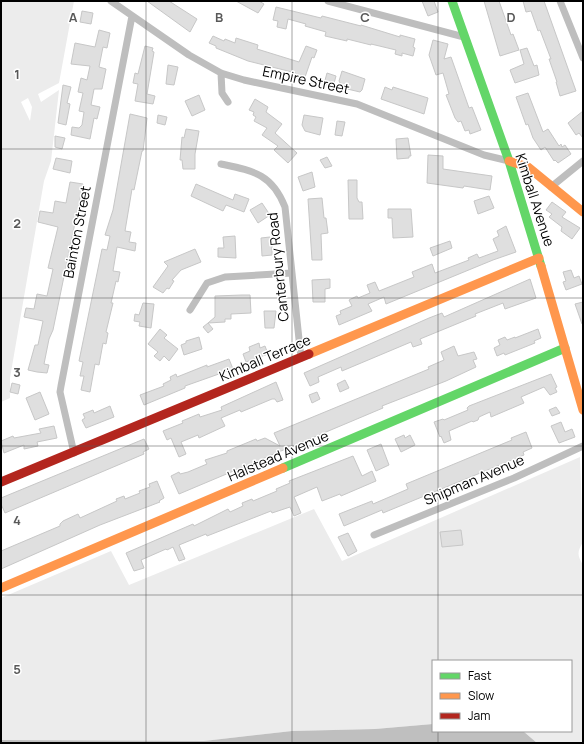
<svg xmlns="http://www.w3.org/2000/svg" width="584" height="744" font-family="Manrope,sans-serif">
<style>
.green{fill:#ececec;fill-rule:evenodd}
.water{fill:#bfbfbf}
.building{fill:#dfdfdf;stroke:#c7c7c7}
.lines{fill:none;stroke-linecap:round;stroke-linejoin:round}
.street{stroke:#bebebe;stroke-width:7}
.fast{stroke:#63d668;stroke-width:9}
.slow{stroke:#ff974d;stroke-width:9}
.jam{stroke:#b3261e;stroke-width:9}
.grid{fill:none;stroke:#595959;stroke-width:1;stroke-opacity:0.55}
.labels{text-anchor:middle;stroke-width:3;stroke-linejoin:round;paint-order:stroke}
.street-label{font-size:14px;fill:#000;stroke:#fff}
.grid-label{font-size:13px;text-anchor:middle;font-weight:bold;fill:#595959;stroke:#fff;stroke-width:3;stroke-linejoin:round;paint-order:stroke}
</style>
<rect width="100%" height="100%" fill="#fff"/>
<path class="green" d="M1 1H74L59 83 38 94 41 102 59 90 51 161 44 181 10 378V398L1 402ZM28 98 32 107 30 121 21 102Z
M580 457 583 542C577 552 577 555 583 565V743H537L523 731H571V661H433V724L375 729 292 731 204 741 1 740V598L111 551 129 585 314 509 342 561Z"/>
<path class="water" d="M433 724V731H523L537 743H1V740H6L204 741 292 731 375 729Z"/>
<path class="building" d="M147 1H169L197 19 190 32Z
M236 1H259L264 4 258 13Z
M422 1H434L438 12 428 16Z
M484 1H499L511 35 513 34 519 50 500 56Z
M523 1H544L576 91 560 96 556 82H557L549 59H551L540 30 538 31 531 11 526 12Z
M276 7 321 18 322 16 361 26V25L400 37V35L415 39 413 47 415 48 413 56 402 53V56L395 54 396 50 371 44V45L347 39V41L325 36 326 32 305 26 306 24 288 19 286 29 277 27 278 21 273 20Z
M82 11 93 13 91 24 80 22Z
M99 30 110 33 107 48 103 47 99 67 106 69 102 89H94L91 105 100 107 97 119 94 118 90 139 71 135 72 127 79 128 82 125 84 112 79 111 83 93 78 92 81 78 87 80 90 66 71 64 75 43 95 47Z
M213 36 224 41 225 39 235 43 236 38 258 45 257 49 299 62 306 46 317 50 314 58 312 57 304 80 294 77 296 73 248 61 216 48V46L209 43Z
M433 40 448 44 444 59 451 57 469 108 472 107 481 130 470 134 469 130 465 131 461 121 458 122 455 118 446 95 449 94 443 73 436 75 429 55Z
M145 46 153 48 152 51 154 52 147 94 155 96 153 104 135 101 138 84 133 83 135 73 138 74Z
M527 48 534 66 537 65 539 75 515 83 510 70 524 64 520 50Z
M168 65 178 67 174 85 166 84Z
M342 71 365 79 362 90 360 92 343 88 339 81Z
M327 73 336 76 333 87 324 84Z
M63 85 71 87 67 103 70 104 66 125 58 123Z
M385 87 392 90 393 87 428 98 424 114 381 99Z
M528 93 543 132 548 129 559 146 561 144 562 147 565 145 571 154 558 163 555 160 554 161 545 147 541 150 533 138 528 124 526 125 516 97Z
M199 95 205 110 192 116 185 101Z
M255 99 268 107 266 112 282 124 275 133 297 153 288 163 274 150 278 146 262 135 267 128 254 121 256 117 253 115 254 112 249 110Z
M583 111V138L579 133 576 135 568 123Z
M130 114 147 118 143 151H142L134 190 132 189 125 231 131 232 129 242 136 243 135 251 117 247 113 271 120 272 118 282 116 281 111 303H113L106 332 108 333 106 344 103 343 99 365 95 364 90 392 81 390 84 376H80L83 362 79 361 102 249 107 250 110 236 105 235 113 210Z
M158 115 167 117 165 125 157 123Z
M304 115 323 118 320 135 305 131 302 125Z
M337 121 345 122 342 136 335 135Z
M186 129 199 131 195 154V169H183L182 160H180L182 137 184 138Z
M55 136 65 138 62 149 55 147Z
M408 138 411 156H409V158L397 159 396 139Z
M428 155 443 156V169L492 176 490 190 464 186 463 188 427 183Z
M327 157 332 166 325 168 320 160Z
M56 158 72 161 70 173 53 169Z
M312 172 315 187 303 191 298 177Z
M348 180H357V198L359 202H362L363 219H349Z
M70 182 83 184 53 330 49 339 44 364 49 365 47 373 37 372 28 370 35 345H38L43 321 24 317 26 308 34 309 37 294 47 296 53 269 48 268 58 227 38 222 40 211 53 213 55 201 66 203Z
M196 184 233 200 235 194 249 199 244 212 226 205 223 211 191 196Z
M489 196 494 208 478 214 474 201Z
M322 198 324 218H326L328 233 321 234 322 260H312L308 199Z
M552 202 566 212 562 217 580 228 572 239 561 231 562 227 549 217 552 214 546 210Z
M262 203 270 215 258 223 250 210Z
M388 209H411L413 237 393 238 392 218H388Z
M506 226 516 252 493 260 386 304 384 297 368 304 372 311 339 325 336 316 341 314 340 311 352 306 349 300 357 296 358 298 370 293 367 285 375 282 379 291 414 277 412 272 432 264 435 273 469 260 468 258 477 254 479 258 498 251 493 239 499 236 497 231Z
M235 236 236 258 218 257V248H224L223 237Z
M270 237V241H272V255L262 256 261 238Z
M450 241 452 248 433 256 430 248Z
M195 249 201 262 181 270 172 280 174 281 169 289 167 288 163 293 153 287 168 266 164 262Z
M571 270 574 278 579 276 582 284 566 290 563 282 566 281 563 272Z
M330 279V288L325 289V302H313L312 280Z
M530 279 536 298 505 309 503 303 475 314 476 316 420 339 422 344 413 347 411 342 342 371 341 367 318 377 319 382 310 386 304 373 429 318 442 313 444 317Z
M242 295H250L251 313 231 314V319H225V322L208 323 215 317V296Z
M583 302V324H582L575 304Z
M143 303 154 304 151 328 139 326 140 322 134 321 135 314 139 315Z
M264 311H276L274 328H265Z
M208 323 213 329 208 333 203 327Z
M160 329 167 335 164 338 178 349 169 361 164 356 160 361 154 356 158 352 148 344Z
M538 329 541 338 534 341 535 343 505 355 504 353 497 356 494 348 500 345 498 340 505 337 507 340 515 337V338Z
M199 337 202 349 184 355 181 345 186 343V341Z
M259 343 260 348 265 346 268 354 246 362 243 354 250 351 249 347Z
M454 346 458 356 474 352 477 359 473 360 476 367 446 381 387 404 382 406 383 408 179 494 171 476 179 472 180 474 188 472 207 464 205 460 227 453V451L256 439 257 441 265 438 280 446 274 433 429 369 428 367 444 360 441 352Z
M229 359 233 369 185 386V388L144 405 140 395 164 386 163 384 171 380 170 377 176 374 177 377 207 365V367Z
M551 374 557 387 555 388 557 392 550 395 544 387 521 397 524 403 491 417 490 412 479 417 478 420 473 422 472 421 449 431 451 440 444 443 441 436 440 437 434 422 443 419 444 420 468 410 467 408 469 406Z
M345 380 349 388 340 392 337 384Z
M276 382 283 400 277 402 275 399H272L241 412 240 410 221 418 225 426 199 438 198 435 181 442 186 454 179 457 171 438 167 440 163 431 183 423 182 421 199 414 200 417 222 410 221 407Z
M12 383 20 385 18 394 10 392Z
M40 392 49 414 35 420 26 398Z
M317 392 320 399 312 403 309 395Z
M110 406 114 417 86 428 82 420 85 418 83 414 93 410 94 413Z
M556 407 560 413 552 416 549 410Z
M561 422 565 432 572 429 575 437 559 443 551 426Z
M54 426 57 438 37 442 38 446 24 449V445L4 453 1 441 13 436 14 438 41 433 39 429Z
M526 432 532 448 523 452 524 455 383 513 382 510 344 526 339 514 372 501 373 504 408 489 406 484 512 440 511 438Z
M404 435 405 438 410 435 415 445 401 452 395 439Z
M144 439 149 449 143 452 144 454 5 513 1 504V498Z
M381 444 389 465 376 471 367 450Z
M353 456 362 476 372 471 376 481 341 496 340 494 322 501 317 487 294 497 301 513 294 516 290 507 272 513 271 511 207 536 206 534 179 545 185 559 179 561 173 547 167 550 166 549 141 560 144 568 134 571 126 553 193 524 194 526 228 509 230 512 243 506 242 503 252 499 253 501 277 491 276 489 290 483 289 481Z
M157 481 164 498 159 501 160 502 100 525 1 569V551L60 526V524L63 521 78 514 80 518 117 501 116 499 124 496 125 499 140 493 139 491 150 487 149 484Z
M461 530 463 545 442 547 440 532Z
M348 533 357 551 348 556 338 537Z"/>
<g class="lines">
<path class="street" d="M111 1 189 55 221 73 244 80 357 104 484 155 509 161
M328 1 464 37
M560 1 583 58
M221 73 222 93 228 102
M221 164C254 171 272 174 285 207L301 358
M551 187 583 161
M190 310 207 283 225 277 292 273
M74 453 60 392 61 386 132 16
M374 535 514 478 583 446"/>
<path class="fast" d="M452 1 509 161 541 266
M283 468 565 348"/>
<path class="slow" d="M509 161 528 167 583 212
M541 266 583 410
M309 354 539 258
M1 588 283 468"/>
<path class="jam" d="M1 482 309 354"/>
</g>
<path class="grid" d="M146 1V743M292 1V743M438 1V661M1 149H583M1 298H583M1 446H583M1 595H583M438 731V743"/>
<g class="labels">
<g class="street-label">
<text transform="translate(306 80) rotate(12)" y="5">Empire Street</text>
<text transform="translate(535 200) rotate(72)" y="5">Kimball Avenue</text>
<text transform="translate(77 232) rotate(-79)" y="5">Bainton Street</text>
<text transform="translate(278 267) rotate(-96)" y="5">Canterbury Road</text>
<text transform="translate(265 358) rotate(-23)" y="5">Kimball Terrace</text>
<text transform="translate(278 456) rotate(-23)" y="5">Halstead Avenue</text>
<text transform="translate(474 480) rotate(-23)" y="5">Shipman Avenue</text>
</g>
</g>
<g class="grid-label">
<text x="73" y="22">A</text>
<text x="219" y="22">B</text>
<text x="365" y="22">C</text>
<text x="511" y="22">D</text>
<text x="17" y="79">1</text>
<text x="17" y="228">2</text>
<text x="17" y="377">3</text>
<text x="17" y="525">4</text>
<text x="17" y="674">5</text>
</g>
<rect width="584" height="744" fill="none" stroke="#000000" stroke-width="4"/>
<rect x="432" y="660" width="140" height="72" fill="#ffffff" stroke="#999999"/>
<rect x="440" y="673" width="20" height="6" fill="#63d668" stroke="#999999"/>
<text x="468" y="680" font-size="12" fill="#000000">Fast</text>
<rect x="440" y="693" width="20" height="6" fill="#ff974d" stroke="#999999"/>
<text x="468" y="700" font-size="12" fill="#000000">Slow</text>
<rect x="440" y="713" width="20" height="6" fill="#b3261e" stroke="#999999"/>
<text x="468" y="720" font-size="12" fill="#000000">Jam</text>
</svg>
